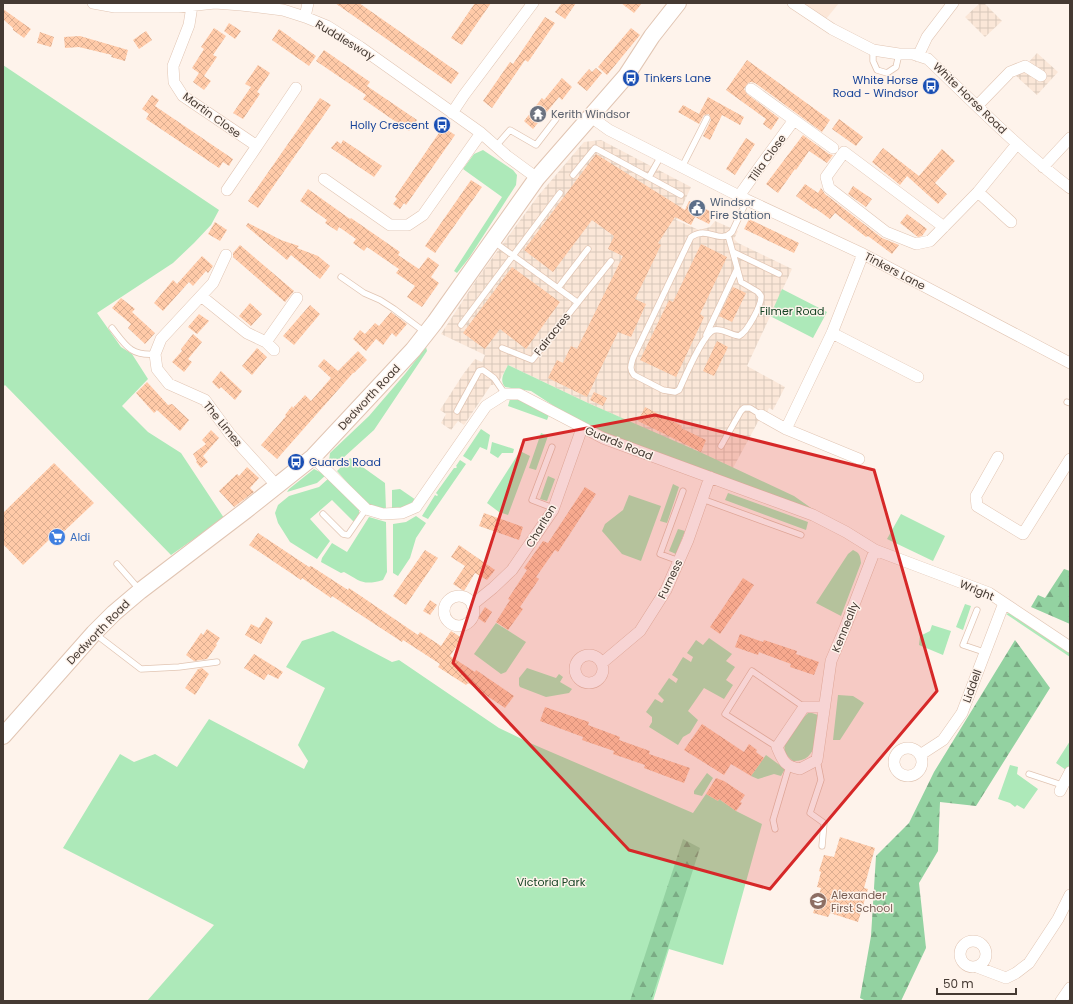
<svg xmlns="http://www.w3.org/2000/svg" width="1073" height="1004" font-family="Poppins,sans-serif">
<style>
.commercial{fill:#fce7d8}
.industrial{fill:url(#industrial-grid)}
.green{fill:#ade9b9}
.forest{fill:url(#forest-firs)}
.building{fill:url(#building-cross-hatch)}
.lines{fill:none;stroke-linecap:round;stroke-linejoin:round}
.service-casing{stroke:#e1c5b3;stroke-width:7}
.minor-casing{stroke:#e1c5b3;stroke-width:12}
.secondary-casing{stroke:#e1c5b3;stroke-width:18}
.service{stroke:#fff;stroke-width:5.5}
.minor{stroke:#fff;stroke-width:11}
.secondary{stroke:#fff;stroke-width:16}
.marked{fill:#d62828;fill-opacity:0.2;stroke:#d62828;stroke-width:3;stroke-linejoin:round}
.labels{text-anchor:middle;stroke-width:3;stroke-linejoin:round;paint-order:stroke}
.street-label{font-size:11px;fill:#453a33;stroke:#fef3eb}
.transit-label{font-size:11px;fill:#164399;stroke:#fef3eb;text-anchor:start}
.worship-label{font-size:11px;fill:#5b616d;stroke:#fef3eb;text-anchor:start}
.service-label{font-size:11px;fill:#4e5e75;stroke:#fef3eb;text-anchor:start}
.park-label{font-size:11px;fill:#174525;stroke:#fef3eb}
.shop-label{font-size:11px;fill:#366cbe;stroke:#fef3eb;text-anchor:start}
.education-label{font-size:11px;fill:#785e54;stroke:#fef3eb;text-anchor:start}
</style>
<defs>
<pattern id="industrial-grid" width="8" height="8" patternUnits="userSpaceOnUse"><rect width="8" height="8" fill="#fbe7d8"/><path d="M0 4h8M4 0v8" fill="none" stroke="#d8c7ba"/></pattern>
<pattern id="forest-firs" width="22" height="20" patternUnits="userSpaceOnUse"><rect width="22" height="20" fill="#93d2a1"/><path d="M5 1l3.5 6h-7zM16 11l3.5 6h-7z" fill="#7aab84"/></pattern>
<pattern id="building-cross-hatch" width="8" height="8" patternUnits="userSpaceOnUse"><rect width="8" height="8" fill="#ffcaa8"/><path d="M0 0l8 8M0 8l8-8" fill="none" stroke="#dcae91"/></pattern>
</defs>
<rect width="100%" height="100%" fill="#fef3eb"/>
<path class="commercial" d="M803 3H839L826 19Z"/>
<path class="industrial" d="M980 3H984L1002 21 985 37 965 17Z
M1037 53 1058 72 1037 95 1016 76Z
M601 140 691 187 676 220 699 230 710 227 715 221 738 231 734 239 738 243 792 269 747 366 785 387 773 410 769 408 763 422 759 420 733 468 588 403 508 365 497 385H491L464 425 458 421 451 430 441 423 446 414 440 410 464 373 475 359 482 362 485 355 441 334 477 279 538 196 584 142Z"/>
<path class="green" d="M3 65 219 210 211 225 194 243 173 263 97 313 121 347 132 354 148 379 122 406 148 432 181 453 224 518 171 555 5 385 3 387Z
M483 150 513 170 517 175 516 185 469 258 457 273 454 271 502 197 463 169 474 154Z
M782 289 827 312 813 338 770 316Z
M426 347 427 351 374 430 333 467 329 461 330 453 369 416 405 374Z
M508 365 588 403 702 453 794 496 814 510 589 429 531 391 505 387C499 380 504 373 508 365Z
M510 399H524L549 415 547 420 508 406Z
M481 429 490 435 487 450 480 447 471 461 463 456Z
M541 433 548 436 536 470 529 468Z
M492 442 514 449 513 453H502L498 458 490 453Z
M520 451 530 456 508 515 499 512 487 503Z
M350 458 385 483 386 510 365 503 337 471Z
M460 460 466 464 428 519 422 516 435 495 437 496 438 495 436 493 454 468H456L457 467 456 466Z
M314 469 326 475 317 483 287 492 289 489Z
M548 476 555 479 547 501 540 499Z
M329 478 359 510V516L355 523 332 500 310 519 330 541 317 559 290 542 278 523 275 513 278 505 289 496 319 487Z
M673 484 679 487 667 523 660 521Z
M400 489 416 500 403 508 392 511V490Z
M728 493 808 522 806 530 725 500Z
M629 495 661 506 641 561 622 554 602 531 605 524 623 510Z
M901 514 945 536 933 561 887 539Z
M416 516 426 523 416 538 410 558 398 576 393 573V524L406 522Z
M369 517 386 522 387 572 383 580C363 586 360 581 344 572L341 573 321 562 322 558 332 543 347 552Z
M678 529 685 531 676 554 669 551Z
M853 550C860 553 860 556 861 563L841 616 816 603 848 554Z
M965 604 971 606 963 630 956 627Z
M1009 613 1014 614 1070 651V657L1006 614Z
M496 623 526 642 506 672 501 674 474 654Z
M932 625 951 631 943 655 919 645 920 636 930 631Z
M333 631 392 662 399 660 499 728 530 743 693 813 706 794 718 801 719 799 736 811 762 824 723 965 669 949 653 1001H147L214 925 63 848 120 754 134 762 155 754 177 767 209 719 304 769 308 761 298 745 325 688 286 667 302 641Z
M709 638 732 654 726 661 735 667 726 680 733 685 724 699 704 688 688 711 698 720 690 733 683 737 678 745 649 727 652 722V717L646 712 655 699 662 703 664 700 658 694 669 678 676 683 678 679 672 675 683 657 691 662 693 657 687 653 696 640 703 645Z
M527 668 556 678 559 674 563 677 560 682 572 689 569 693 546 697 520 687 519 685V678Z
M838 695 853 696 864 703 840 740H833Z
M809 712 818 715C816 734 819 762 793 761 787 756 783 752 785 744L804 717Z
M1070 741V765L1066 770 1056 763Z
M766 755 785 769 781 776 774 774 758 779 751 776Z
M1010 765 1018 767 1017 774 1038 789 1024 809 1017 805 1015 807 1010 803 998 799Z
M707 773 713 778 702 796 694 794V791Z"/>
<path class="forest" d="M1064 569 1070 571V624L1031 607 1038 595 1045 598Z
M1015 640 1050 688 976 806 940 802 938 851 919 883 926 948 901 1001H866L860 998 871 936 876 856 909 823 934 772Z
M683 839 700 848 651 1001H630Z"/>
<path class="building" d="M335 3H359L459 73 451 84Z
M475 3H491L462 45 451 38Z
M562 3H576L565 19 555 12Z
M621 3H642L634 13Z
M3 9 31 29 24 38 13 30V28L3 19Z
M545 17 555 23 528 62 525 60 492 108 483 101 510 62 513 64Z
M229 23 241 31 235 39 224 31Z
M214 28 226 36 213 55 217 57 204 76 211 81 204 90 193 82 199 73 192 68 204 49 201 47Z
M631 28 640 35 607 75 598 67Z
M279 29 316 56 309 66 272 40Z
M146 31 152 40 139 49 133 40Z
M40 32 54 37 51 47 37 43Z
M80 36 128 50 125 61 111 57 112 55 79 47 65 48 64 37Z
M324 50 370 82 367 86 417 120 409 131 363 99 366 95 316 61Z
M747 60 830 120 822 132 755 83 751 82 748 83 744 89 747 94 779 118 771 130 763 124 766 119 726 90Z
M258 65 270 73 257 92 253 89 260 94 243 119 233 113 251 87 245 84Z
M596 68 602 73 587 91 577 83 589 69 592 72Z
M562 78 572 87 562 100 559 97 533 129 524 121 542 98 544 100Z
M152 95 159 100 155 106 233 159 229 166 223 162 219 168 146 119 149 114 142 109Z
M708 97 744 117 740 125 722 115 710 140 703 136 711 120 709 114 704 115 699 124 678 112 683 105 699 114Z
M320 98 331 105 258 208 248 201Z
M839 119 863 137 856 146 832 129Z
M443 127 455 135 406 205 404 203 400 209 393 204 397 199 395 197Z
M803 135 829 154 833 155 827 163 809 151 796 170 795 169 778 193 766 184Z
M746 138 755 144 735 175 726 169Z
M343 140 382 166 374 177 331 148 337 141 341 144Z
M883 148 919 176 942 149 955 161 935 183 947 194 938 204 907 176 900 185 872 162Z
M596 154 685 210 689 201 714 213 709 224 695 217 691 225 675 217 658 243 661 245 635 299 646 304 631 337 618 332 587 397 548 378 557 360 563 363 571 346 577 349 623 256 608 249 614 236 592 220 553 272 524 250Z
M471 180 482 187 435 253 425 246Z
M805 184 818 193 821 188 825 194 882 238 899 245 892 254 868 236 866 237 835 213 830 219 815 208 814 209 796 196Z
M853 186 872 199 866 207 848 194Z
M308 189 350 219 351 218 400 252 398 255 419 269 428 257 439 265 431 277 439 283 422 307 407 297 415 286 396 273 399 269 367 247 364 251 353 243 356 239 339 227 337 231 325 223 327 220 300 201Z
M907 214 927 229 922 236 918 237 900 223Z
M749 219 799 243 794 253 744 229Z
M215 222 227 230 220 241 208 234Z
M248 223 281 240 299 246 297 248 318 256 330 266 320 279 291 255 287 260 246 226Z
M701 244 727 257 700 314 704 317 676 377 640 360 669 300 673 302Z
M240 245 294 291 285 302 233 257V253Z
M202 256 213 266 208 273 206 271 193 286 189 282 163 311 154 303 173 280 177 284Z
M512 267 560 302 526 349 500 329 485 349 463 333Z
M733 287 746 293 732 322 719 316Z
M121 298 135 309 132 312 155 333 145 344 128 328 131 324 112 308Z
M250 303 262 314 251 326 239 316Z
M310 305 320 314 294 345 283 336Z
M391 312 407 324 396 337 392 333 383 345 376 339 366 351 353 339 360 330 365 334 375 323 379 326Z
M199 314 209 321 197 334 188 327Z
M193 334 202 342 188 359 192 362 184 372 172 362 182 351 181 349Z
M717 341 728 347 714 376 703 371Z
M257 348 267 357 252 375 242 366Z
M358 351 367 360 354 373H353L277 459 261 445 281 422 286 416 285 415 292 406 293 408 305 395 311 401 331 378 318 366 324 359 338 371Z
M221 371 242 391 235 400 221 387 219 389 212 382Z
M147 382 168 405 172 404 189 420 180 431 157 410 154 413 136 393Z
M594 392 607 398 603 406 590 400Z
M645 407 682 426 681 428 706 440 701 452 638 421Z
M211 430 219 438 203 456 208 462 201 468 196 462 197 461 193 454 206 444 202 440Z
M54 463 94 503 58 537 55 534 23 565 3 544V513Z
M247 467 259 478 250 488 254 492 234 507 219 491 237 474 239 476Z
M585 487 596 494 558 552 555 550 536 577 539 579 520 607 523 609 508 630 496 622 510 600 508 599 527 570 524 568 543 541 548 543Z
M484 513 523 527 519 540 479 526Z
M258 533 309 567 311 566 348 590 349 588 418 635 420 632 441 646 451 631 462 638 450 656 475 672 476 670 514 696 505 708 468 683 466 685 438 667 440 664 403 640 402 642 332 596 331 598 302 578 301 580 249 545Z
M459 545 495 570 487 580 475 573 464 591 453 584 465 566 451 557Z
M425 550 438 558 406 605 393 596Z
M743 578 754 585 720 634 710 627Z
M430 600 437 605 430 615 423 611Z
M485 607 492 612 485 623 478 618Z
M266 617 273 622 261 644 245 635 251 624 259 628Z
M207 629 220 638 216 644 217 645 207 659 194 661 186 655 201 633 203 635Z
M740 634 763 642 764 640 797 651 796 654 819 662 814 675 790 667 791 664 759 652 758 655 735 647Z
M254 654 283 672 278 679 268 674 264 680 244 668Z
M202 668 209 674 195 695 185 688 198 669Z
M545 707 589 722 588 725 620 737 619 740 650 751 649 754 690 768 684 783 644 768 645 765 613 754 614 751 582 740 583 737 540 721Z
M702 724 744 752 749 744 757 750 756 752 764 758 751 776 731 764 724 775 684 750Z
M716 778 724 781 745 795 740 802 742 803 736 811 719 799 718 801 706 794Z
M840 837 875 848 864 888 868 889 858 922 830 913 828 917 813 913 821 888 817 887 821 872 819 871 824 855 834 857Z"/>
<g class="lines">
<g class="service-casing">
<path id="service" d="M873 50V61L877 70 887 73 896 67 899 54
M496 146 510 130 536 145 556 119
M682 167 707 118
M573 175 595 148 681 195
M649 177 661 156
M728 235 741 282 758 292 761 296C762 305 747 332 739 336 731 335 722 328 714 330 703 334 685 377 679 390L675 392 663 390 634 375C629 369 631 365 633 358L691 237C708 225 719 245 732 232L747 200
M493 241 577 302
M733 252 779 274
M341 277 364 293 380 300 394 309 426 333
M558 288 588 249
M461 325 560 193
M112 328C126 346 131 356 155 354
M706 335 737 269
M502 348 532 360 611 261
M1067 402 1070 403
M457 411 479 371 483 370 494 378 505 394
M721 446 741 411 744 408H750L761 415
M552 447 532 500 553 508
M702 499 801 535
M323 514 343 534 348 535 366 509
M679 561 660 554 683 491
M117 564 139 589
M977 610 963 645 984 652
M94 633 141 669 179 667 217 662
M777 747 725 714 752 671 804 707
M817 760 821 780 810 813 824 823 822 846
M1029 774 1062 785
M775 829 773 820 789 766"/>
</g>
<g class="minor-casing">
<path id="minor" d="M93 3 115 7H178L215 3 241 5 283 10 305 17 327 26 360 47 481 133 507 156 537 178
M793 3 832 29 873 50 899 54H913L928 59C974 103 1019 149 1070 188
M192 6 189 25 173 66 174 82 183 96 257 146 227 190
M305 17 308 3
M918 56 927 37 953 3
M751 89 794 120
M977 106 1010 72 1025 66 1041 76
M452 113 464 95 533 3
M591 117 609 130 747 200 863 254 1070 363
M257 146 296 88
M1043 167 1070 138
M324 179 390 225H408L423 215 481 133
M978 192 1011 222
M739 196 761 165 794 120 833 148
M944 227 844 152 826 177 829 188 886 232 916 244 930 241 978 192 1017 144
M226 255 213 283 161 339 155 354 157 369 169 384 205 400 230 434 277 486
M201 296 247 333 266 342 274 350
M832 333 918 377
M266 342 297 298
M761 415 786 429 859 459
M786 429 832 333 863 254
M313 457 366 509 383 514 402 513 416 507 486 406 505 394H519L603 438 813 515 846 532 875 550 989 593 1070 647
M998 457 976 496 977 506 1023 534 1070 459
M444 611a15 15 0 1 1 30 0a15 15 0 1 1-30 0Z
M472 605 493 588 512 570 553 510 582 428
M575 669a14 14 0 1 1 28 0a14 14 0 1 1-28 0Z
M602 663 640 631 666 590 688 540 710 477
M824 707H804L777 747C783 761 784 766 800 769L817 760 831 661 845 628 875 550
M894 762a14 14 0 1 1 28 0a14 14 0 1 1-28 0Z
M920 755 943 740 962 713 1004 603
M1060 791 1070 772
M960 954a13 13 0 1 1 26 0a13 13 0 1 1-26 0Z
M977 967 1006 978 1016 973 1029 963 1058 919 1070 895
M1061 1001 1070 988"/>
</g>
<g class="secondary-casing">
<path id="secondary" d="M3 736 94 633 114 613 140 591 245 511 313 457 413 350 435 322 537 178 626 76 652 36 678 3"/>
</g>
<use href="#service" class="service"/>
<use href="#minor" class="minor"/>
<use href="#secondary" class="secondary"/>
</g>
<path class="marked" d="M655 415 874 470 937 691 770 889 629 850 453 663 524 440Z"/>
<defs>
<g id="bus-disc" transform="scale(0.9)"><circle r="9.5" fill="#1a4fb4" stroke="#fef3eb"/><path d="M-5-6H5V4H4V6H2V4H-2V6H-4V4H-5ZM-3.5-4V0h7V-4ZM-3.5 1.2v1.5H-2V1.2ZM2 1.2v1.5H3.5V1.2Z" fill="#fff"/></g>
<g id="temple-disc" transform="scale(0.9)"><circle r="9.5" fill="#6b7280" stroke="#fef3eb"/><path d="M0-6L5-2H3V0L6.5 2.5H4V6H1.5V3h-3V6H-4V2.5H-6.5L-3 0V-2H-5Z" fill="#fff"/></g>
<g id="civic-disc" transform="scale(0.9)"><circle r="9.5" fill="#5c6f8a" stroke="#fef3eb"/><path d="M-.6-6.5H3V-4.5H.6V-3L4-1V1h2V6H-6V1h2V-1L-.6-3ZM-1.2 2.5V6h2.4V2.5Z" fill="#fff"/></g>
<g id="supermarket-disc" transform="scale(0.9)"><circle r="9.5" fill="#3f7fe0" stroke="#fef3eb"/><path d="M-6-5.5h2.5l.6 2H6L4.5 2H-2.5L-4.4-4H-6ZM-1.5 3.2a1.3 1.3 0 1 0 .1 0ZM3 3.2a1.3 1.3 0 1 0 .1 0Z" fill="#fff"/></g>
<g id="school-disc" transform="scale(0.9)"><circle r="9.5" fill="#8d6e63" stroke="#fef3eb"/><path d="M0-5L7-2L0 1L-7-2ZM-4 1L0 2.5L4 1V4Q0 6-4 4Z" fill="#fff"/></g>
</defs>
<g fill-rule="evenodd">
<use href="#bus-disc" x="631" y="78"/>
<use href="#bus-disc" x="931" y="86"/>
<use href="#temple-disc" x="538" y="114"/>
<use href="#bus-disc" x="442" y="125"/>
<use href="#civic-disc" x="697" y="208"/>
<use href="#bus-disc" x="296" y="462"/>
<use href="#supermarket-disc" x="57" y="537"/>
<use href="#school-disc" x="818" y="901"/>
</g>
<g class="labels">
<g class="street-label">
<text transform="translate(345 40) rotate(31)" y="4">Ruddlesway</text>
<text transform="translate(970 98) rotate(44)" y="4">White Horse Road</text>
<text transform="translate(212 115) rotate(36)" y="4">Martin Close</text>
<text transform="translate(767 158) rotate(-54)" y="4">Tilia Close</text>
<text transform="translate(895 271) rotate(28)" y="4">Tinkers Lane</text>
<text transform="translate(552 334) rotate(-52)" y="4">Fairacres</text>
<text transform="translate(369 397) rotate(-47)" y="4">Dedworth Road</text>
<text transform="translate(223 424) rotate(51)" y="4">The Limes</text>
<text transform="translate(619 443) rotate(22)" y="4">Guards Road</text>
<text transform="translate(541 526) rotate(-59)" y="4">Charlton</text>
<text transform="translate(670 579) rotate(-64)" y="4">Furness</text>
<text transform="translate(977 590) rotate(23)" y="4">Wright</text>
<text transform="translate(845 627) rotate(-68)" y="4">Kenneally</text>
<text transform="translate(98 632) rotate(-46)" y="4">Dedworth Road</text>
<text transform="translate(972 686) rotate(-70)" y="4">Liddell</text>
</g>
<g class="transit-label">
<text x="644" y="82">Tinkers Lane</text>
<text x="918" y="84" text-anchor="end">White Horse<tspan x="918" dy="13">Road - Windsor</tspan></text>
<text x="429" y="129" text-anchor="end">Holly Crescent</text>
<text x="309" y="466">Guards Road</text>
</g>
<g class="worship-label">
<text x="551" y="118">Kerith Windsor</text>
</g>
<g class="service-label">
<text x="710" y="206">Windsor<tspan x="710" dy="13">Fire Station</tspan></text>
</g>
<g class="park-label">
<text x="792" y="315">Filmer Road</text>
<text x="551" y="886">Victoria Park</text>
</g>
<g class="shop-label">
<text x="70" y="541">Aldi</text>
</g>
<g class="education-label">
<text x="831" y="899">Alexander<tspan x="831" dy="13">First School</tspan></text>
</g>
</g>
<rect width="1073" height="1004" fill="none" stroke="#453a33" stroke-width="8"/>
<path d="M937 988v6h79v-6" fill="none" stroke="#453a33" stroke-width="2"/>
<text x="943" y="988" font-size="12" fill="#453a33" stroke="#fef3eb" stroke-width="3" paint-order="stroke">50 m</text>
</svg>
